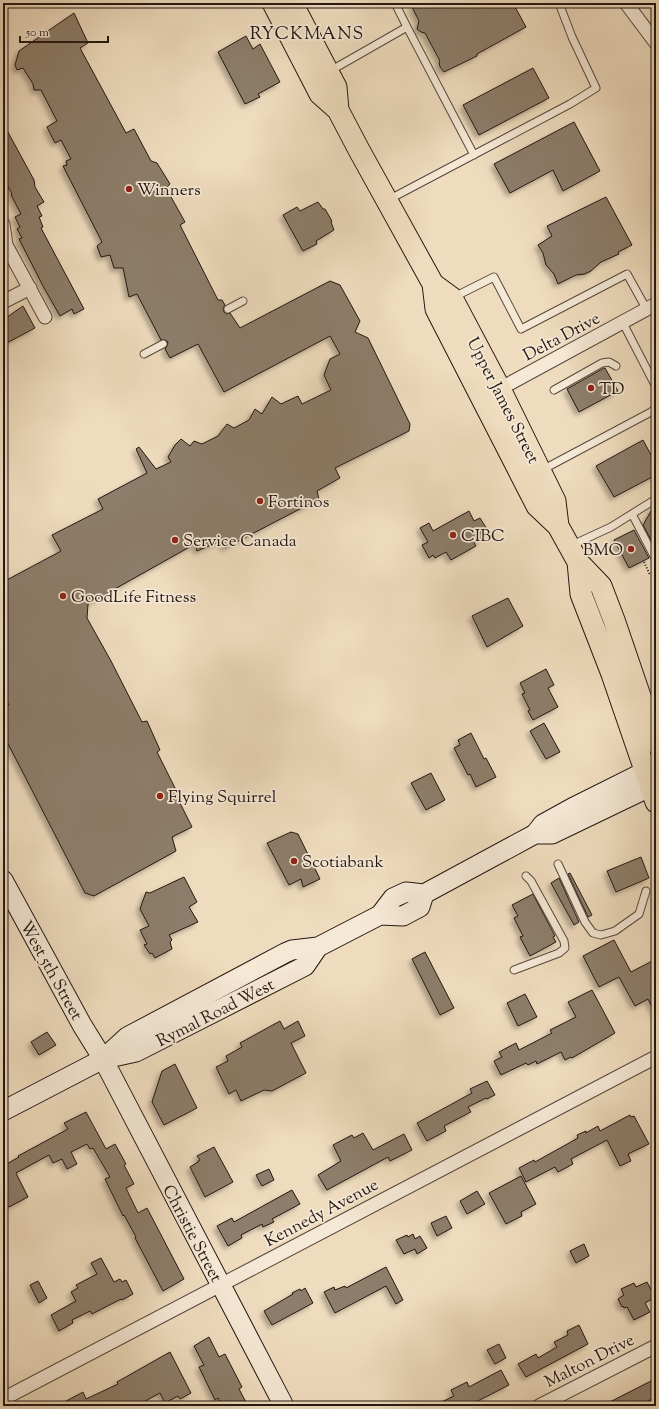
<svg xmlns="http://www.w3.org/2000/svg" width="659" height="1409" font-family="'Sorts Mill Goudy',serif">
<style>
.building{fill:#8d7d6b;stroke:#231712;filter:url(#shadow)}
.lines{fill:none;stroke-linecap:round;stroke-linejoin:round}
.lane-casing{stroke:#56483d;stroke-width:9}
.street-casing{stroke:#56483d;stroke-width:15}
.secondary-casing{stroke:#231712;stroke-width:21}
.primary-casing{stroke:#231712;stroke-width:23}
.path{stroke:#231712;stroke-width:2;stroke-dasharray:1 2;stroke-linecap:butt}
.lane{stroke:#f5e8d5;stroke-width:7}
.street{stroke:#f5e8d5;stroke-width:13}
.secondary{stroke:#f5e8d5;stroke-width:19}
.primary{stroke:#efdcbe;stroke-width:21}
.poi-dot{fill:#8f2418;stroke:#f5e8d5;stroke-width:1.5}
.labels{text-anchor:middle;stroke-width:3.5;stroke-linejoin:round;paint-order:stroke}
.poi-label{font-size:17px;fill:#231712;stroke:#f5e8d5;text-anchor:start}
.street-label{font-size:17px;fill:#231712;stroke:#f5e8d5}
.neighbourhood-label{font-size:18px;letter-spacing:1px;fill:#231712;stroke:#f5e8d5}
</style>
<defs>
<filter id="shadow"><feDropShadow dx="-3.5" dy="3.5" stdDeviation="2" flood-color="#0004"/></filter>
</defs>
<rect width="100%" height="100%" fill="#efdcbe"/>
<filter id="stains"><feTurbulence type="fractalNoise" baseFrequency=".005" numOctaves="4"/><feColorMatrix values="0 0 0 0 .2 0 0 0 0 .09 0 0 0 0 .02 0 0 0 .5 -.17"/></filter>
<radialGradient id="worn" r=".72"><stop offset=".6" stop-color="#630" stop-opacity="0"/><stop offset="1" stop-color="#630" stop-opacity=".3"/></radialGradient>
<path class="building" d="M418 3H513L526 27 477 54V56L444 72 440 67 439 62 440 61 425 33 421 32 417 29 419 21 412 7Z
M74 13 88 43 80 48 126 133 134 129 151 161 157 163 170 184 166 188 185 222 180 225 218 300H222L225 305 223 308 224 312 227 314 230 313 240 328 330 281 340 285 360 321 355 332 368 338 410 424 409 431 335 468 340 478 317 491 319 499 225 548 221 541 197 551 195 544 88 604 87 618 111 661 142 722 147 721 160 750 157 752 180 798 179 801 192 827 172 837 176 851 94 896 85 893 3 734V708L9 705 3 694V582L61 551 52 535 103 509 98 499 147 473 136 449 139 447 156 469 171 462 168 457 175 445 181 439 190 446 194 441 202 444 218 436 227 424 234 428 249 420 255 409 262 414 272 397 281 404 298 396 302 404 331 390 324 375 330 359 340 354 330 336 224 392 198 344 170 358 165 349 167 346 168 342 165 340H161L137 294 129 297 123 268H114L110 255 101 257 97 246 102 242 63 166 67 165 66 161 71 159 61 140 55 143 47 127 57 121 41 90H34L33 84 23 68 17 70 15 65 19 51Z
M246 36 253 49 260 44 280 82 258 94 260 97 245 104 218 52Z
M533 68 549 98 479 135 463 105Z
M574 122 600 171 563 191 553 170 510 193 494 164Z
M3 123 34 180 35 187 44 202 37 206 42 216 39 217 43 227 41 228 84 309 74 314 72 309 60 316 44 288 19 239 22 238 17 229 20 227 15 217 21 214 11 195 12 194 3 177Z
M606 197 632 245 618 252 619 254 601 262 591 271 585 274 576 275 558 284 554 274 546 265 543 253 538 245 552 236 547 226Z
M318 202 323 209H325L332 221 331 222 334 230 316 241 317 244 303 251 283 215 297 207 300 211Z
M23 306 35 328 3 345V320Z
M604 368H605L618 391 579 412 567 389Z
M643 440 656 464V475L614 497 596 466Z
M656 505V549L643 525 654 506Z
M469 511 474 521 480 518 487 529 480 532 483 538 474 543 476 546 451 560 446 552 435 558 433 555 429 558 422 545 428 542 420 528 429 523 433 531Z
M634 530 649 558 629 568 614 540Z
M508 598 523 626 487 647 472 616Z
M546 669 554 685 548 688 558 707 533 720 528 711 530 710 522 694 525 693 520 683Z
M544 723 560 752 546 759 530 731Z
M471 733 484 759 486 758 496 777 476 787 470 774 468 775 454 748 460 745 458 740Z
M431 773 445 800 426 810 411 783Z
M291 832 298 834 320 879 303 887 301 879 289 885 267 843Z
M641 857 649 878 616 892 607 871Z
M570 873 592 915 588 917 568 874Z
M184 877 197 902 189 907 198 922 169 935 172 940 170 942 172 949 155 958 152 953 150 954 144 945 147 944 140 930 149 926 140 909 146 892 150 893Z
M559 878 579 922 574 925 551 883Z
M533 894 555 936 553 937 556 942 530 956 520 937 523 936 514 918 518 916 512 905Z
M614 940 631 972 656 959V1015L648 999 635 1006 619 977 599 987 583 956Z
M425 952 454 1008 440 1015 412 959Z
M592 990 615 1033 572 1058 571 1057 565 1060 561 1052 537 1064 536 1061 528 1065 526 1063 501 1075 494 1061 502 1057 499 1052 516 1043 519 1050 552 1033 550 1030 576 1017 568 1002Z
M525 994 537 1017 518 1026 507 1003Z
M280 1021 284 1029 298 1021 305 1036 291 1043 306 1073 272 1091 264 1090 241 1101 236 1090 229 1094 216 1067 228 1061 226 1056 242 1047 240 1043Z
M47 1032 56 1045 39 1055 31 1042Z
M175 1064 197 1108 164 1125 152 1102 162 1071Z
M487 1081 495 1095 487 1099 486 1098 468 1107 471 1112 444 1126 446 1131 427 1141 417 1123 472 1093 470 1089Z
M86 1112 106 1149 115 1144 126 1164 124 1165 134 1184 126 1188 138 1213 147 1208 184 1279 163 1291 135 1238 136 1237 124 1215 123 1216 105 1179 110 1177 93 1148 90 1149 87 1144 71 1152 77 1164 67 1169 62 1159 53 1163 49 1155 16 1173 28 1197 9 1207 8 1206 3 1208V1166L19 1157 18 1156 68 1129 64 1123Z
M630 1115 631 1117 634 1116 649 1144 628 1154 631 1161 620 1166 607 1140 571 1159 573 1164 558 1172 555 1167 526 1182 519 1168 534 1160 535 1162 578 1138 577 1135 586 1131V1133L598 1126 600 1131Z
M363 1133 373 1150 404 1134 412 1150 390 1161 388 1157 327 1190 318 1175 341 1161 333 1145 352 1135 354 1138Z
M214 1147 233 1182 205 1197 190 1167 198 1162V1161L200 1160 197 1156Z
M269 1169 274 1180 262 1186 256 1175Z
M521 1176 536 1204 521 1212 522 1216 506 1224 489 1193Z
M292 1190 300 1204 272 1219 274 1222 263 1227 262 1224 241 1235 242 1238 228 1246 217 1226 232 1218 234 1222Z
M477 1191 485 1204 467 1214 460 1201Z
M446 1216 452 1228 437 1236 431 1223Z
M413 1234 415 1239 420 1236 427 1248 417 1254 415 1249 404 1254 396 1240 407 1235 408 1237Z
M584 1244 589 1256 576 1263 570 1251Z
M101 1258 114 1282 120 1279 122 1282 126 1280 133 1294 122 1300 121 1299 92 1314 90 1311 72 1320 73 1323 59 1331 51 1315 76 1301 71 1292 78 1288 76 1285 97 1274 91 1263Z
M386 1267 403 1300 396 1304 386 1286 335 1313 324 1292 334 1287 335 1290 345 1286 346 1288Z
M38 1281 47 1298 39 1303 30 1285Z
M647 1282 655 1297 645 1303 650 1312 634 1320 627 1307 624 1308 623 1306 622 1307 618 1299 624 1295 621 1289 634 1283 636 1287Z
M305 1288 313 1303 272 1325 264 1311 293 1294 292 1293 300 1289 301 1291Z
M579 1325 588 1344 526 1377 518 1364 536 1354 538 1358 557 1347 554 1342 568 1335 567 1331Z
M209 1337 219 1357 225 1354 242 1387 239 1389 248 1406H222L218 1398 215 1400 199 1367 204 1365 194 1346Z
M499 1344 506 1358 495 1364 487 1350Z
M170 1352 191 1393 180 1399 178 1396 165 1403 160 1393 136 1406H130L127 1401 118 1406H57L83 1392 86 1399 118 1384 117 1382Z
M501 1370 509 1385 468 1406H433L454 1396 451 1390 467 1382 469 1387Z
M653 1380 656 1386V1397L638 1406H602Z"/>
<g class="lines">
<g class="lane-casing">
<path id="lane" d="M407 27 474 155
M330 71 407 27 395 3
M388 200 570 104 596 88 572 37 559 3
M454 297 494 277 521 329 627 274 647 310
M228 309 243 301
M623 323 656 387
M144 354 163 344
M554 390 602 363 609 362 616 366
M542 470 651 412 656 408
M632 514 656 560
M570 546 611 527 656 499
M558 864 585 922 593 933 601 935 615 931 639 914 646 891
M514 970 559 953 565 948 564 941 531 881 526 876"/>
</g>
<g class="street-casing">
<path id="street" d="M626 3 656 43
M3 224 6 245 45 317
M3 302 30 288
M494 392 656 304
M3 1399 656 1057
M539 1406 656 1346"/>
</g>
<g class="secondary-casing">
<path id="secondary" d="M535 834H552L656 784
M3 880 82 1025 103 1059 284 1406
M380 915 403 916 420 907 424 894
M104 1059 136 1052 305 966 318 947
M3 1111 103 1059 127 1037 285 953 292 950 318 947 380 915 393 898 406 892 424 894 535 834 543 824 572 808 656 766"/>
</g>
<g class="primary-casing">
<path id="primary" d="M273 3 320 94 338 110 359 150 433 284 436 309 537 506 558 526 578 562 601 586 614 620 656 743
M292 3 336 87 338 110
M433 284 452 298 500 389 555 501 558 526
M578 562 581 594 612 674 656 802"/>
</g>
<path class="path" d="M3 55 5 54
M644 562 650 575"/>
<use href="#lane" class="lane"/>
<use href="#street" class="street"/>
<use href="#secondary" class="secondary"/>
<use href="#primary" class="primary"/>
</g>
<g class="poi-dot">
<circle cx="129" cy="189" r="4"/>
<circle cx="591" cy="388" r="4"/>
<circle cx="260" cy="501" r="4"/>
<circle cx="453" cy="535" r="4"/>
<circle cx="175" cy="540" r="4"/>
<circle cx="631" cy="549" r="4"/>
<circle cx="63" cy="596" r="4"/>
<circle cx="160" cy="796" r="4"/>
<circle cx="294" cy="861" r="4"/>
</g>
<g class="labels">
<g class="poi-label">
<text x="137" y="195">Winners</text>
<text x="599" y="394">TD</text>
<text x="268" y="507">Fortinos</text>
<text x="461" y="541">CIBC</text>
<text x="183" y="546">Service Canada</text>
<text x="623" y="555" text-anchor="end">BMO</text>
<text x="71" y="602">GoodLife Fitness</text>
<text x="168" y="802">Flying Squirrel</text>
<text x="302" y="867">Scotiabank</text>
</g>
<g class="street-label">
<text transform="translate(561 336) rotate(-28)" y="6">Delta Drive</text>
<text transform="translate(504 400) rotate(63)" y="6">Upper James Street</text>
<text transform="translate(52 970) rotate(61)" y="6">West 5th Street</text>
<text transform="translate(215 1012) rotate(-27)" y="6">Rymal Road West</text>
<text transform="translate(321 1212) rotate(-28)" y="6">Kennedy Avenue</text>
<text transform="translate(193 1233) rotate(62)" y="6">Christie Street</text>
<text transform="translate(589 1360) rotate(-27)" y="6">Malton Drive</text>
</g>
<g class="neighbourhood-label">
<text x="307" y="39">RYCKMANS</text>
</g>
</g>
<rect width="659" height="1409" fill="none" stroke="#efdcbe" stroke-width="16"/>
<rect x="4" y="4" width="651" height="1401" fill="none" stroke="#231712" stroke-width="2"/>
<rect x="8" y="8" width="643" height="1393" fill="none" stroke="#231712"/>
<path d="M20 36v6h88v-6" fill="none" stroke="#231712" stroke-width="2"/>
<text x="26" y="36" font-size="12" fill="#231712" stroke="#f5e8d5" stroke-width="3" paint-order="stroke">50 m</text>
<rect width="100%" height="100%" filter="url(#stains)"/>
<rect width="100%" height="100%" fill="url(#worn)"/>
</svg>
